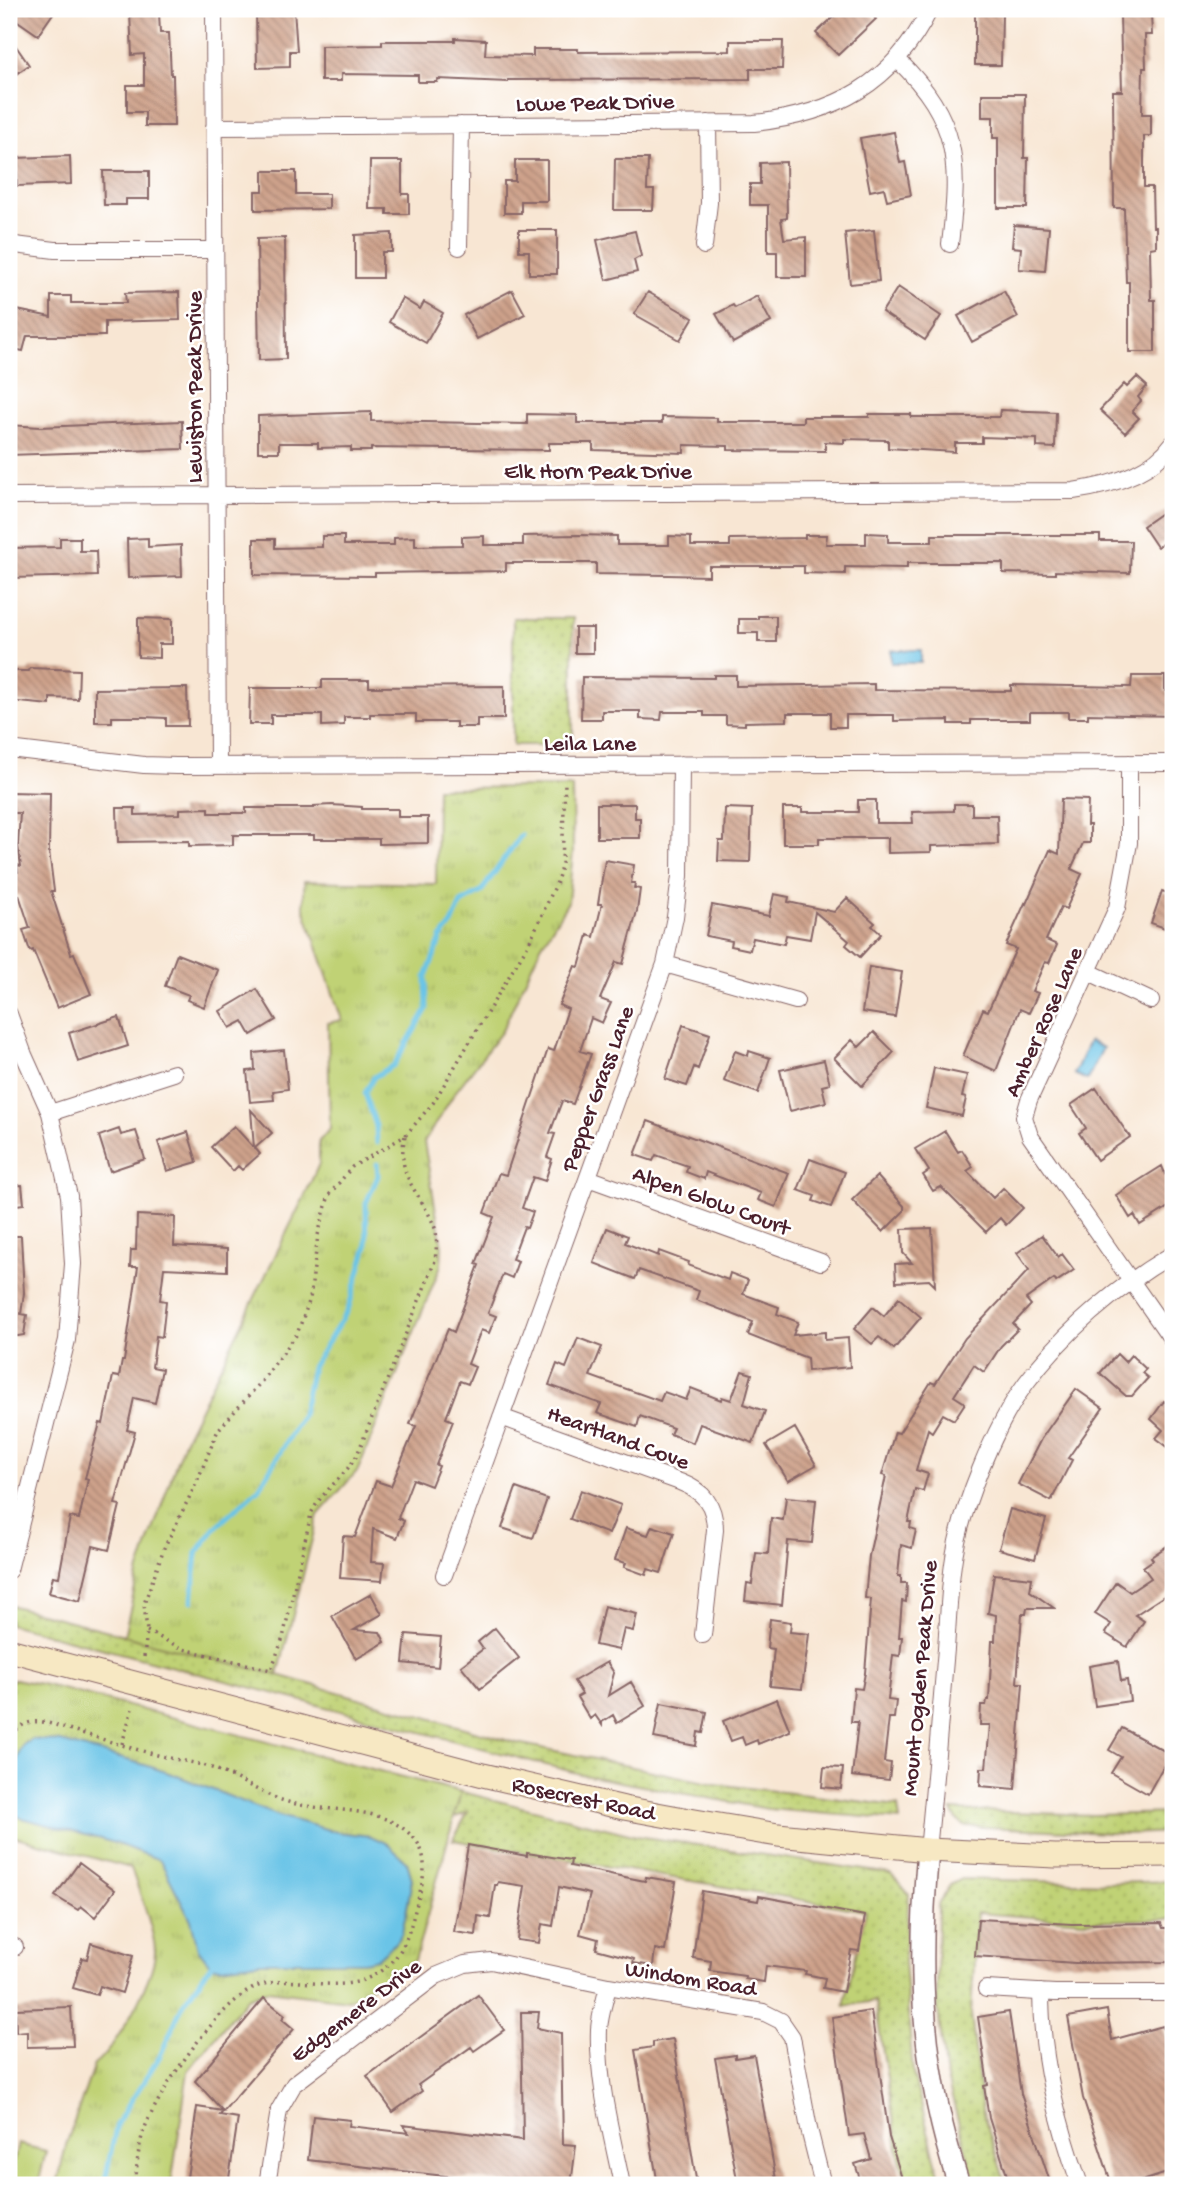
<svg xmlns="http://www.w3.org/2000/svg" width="1182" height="2194" font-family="'Gochi Hand',sans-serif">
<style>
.grass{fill:url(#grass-dots);stroke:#857850;stroke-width:2}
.park{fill:url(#park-tufts);stroke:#857850;stroke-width:2}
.pitch{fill:#c0d275;stroke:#857850;stroke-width:2}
.water{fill:#6ac4e7;stroke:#5a7289;stroke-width:2}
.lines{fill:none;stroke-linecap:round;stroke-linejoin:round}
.stream{stroke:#6ac4e7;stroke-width:5}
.building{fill:url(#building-back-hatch)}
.minor-casing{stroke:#876566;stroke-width:18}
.tertiary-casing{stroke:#876566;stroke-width:24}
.secondary-casing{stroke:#876566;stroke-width:25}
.path{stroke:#876566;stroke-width:3.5;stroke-dasharray:2 5;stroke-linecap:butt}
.minor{stroke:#fff;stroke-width:16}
.tertiary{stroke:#fff;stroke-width:21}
.secondary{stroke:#f7e8c3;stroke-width:23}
.labels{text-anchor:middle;stroke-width:5;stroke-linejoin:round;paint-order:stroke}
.street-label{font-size:23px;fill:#4a1f2b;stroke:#fff}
</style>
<defs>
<pattern id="grass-dots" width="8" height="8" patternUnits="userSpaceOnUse" patternTransform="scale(1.75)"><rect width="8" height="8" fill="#c0d275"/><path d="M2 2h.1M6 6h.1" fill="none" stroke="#a6b465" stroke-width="1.8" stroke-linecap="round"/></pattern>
<pattern id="park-tufts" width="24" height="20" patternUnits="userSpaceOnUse" patternTransform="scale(1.75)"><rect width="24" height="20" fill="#c0d275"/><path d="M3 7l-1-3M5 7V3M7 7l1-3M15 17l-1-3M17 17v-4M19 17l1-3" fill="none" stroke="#a6b465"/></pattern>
<pattern id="building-back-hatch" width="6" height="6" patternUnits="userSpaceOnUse" patternTransform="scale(1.75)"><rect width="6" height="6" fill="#cea28b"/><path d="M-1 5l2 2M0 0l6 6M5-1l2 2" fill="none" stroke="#a98372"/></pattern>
</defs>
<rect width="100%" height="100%" fill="#fff"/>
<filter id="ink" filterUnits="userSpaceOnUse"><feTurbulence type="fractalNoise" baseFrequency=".0143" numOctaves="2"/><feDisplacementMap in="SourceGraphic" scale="14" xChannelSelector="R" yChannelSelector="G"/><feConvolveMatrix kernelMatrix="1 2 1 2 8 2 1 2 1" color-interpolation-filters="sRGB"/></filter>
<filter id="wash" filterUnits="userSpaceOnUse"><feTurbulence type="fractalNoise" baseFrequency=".00686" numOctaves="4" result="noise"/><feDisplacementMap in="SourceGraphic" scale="28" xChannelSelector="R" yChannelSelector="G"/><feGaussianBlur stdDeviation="1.57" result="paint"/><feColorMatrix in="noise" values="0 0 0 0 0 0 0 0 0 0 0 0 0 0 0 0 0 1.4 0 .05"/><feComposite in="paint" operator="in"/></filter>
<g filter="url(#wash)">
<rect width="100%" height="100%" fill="#f8e6d3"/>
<path class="grass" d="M513 618H573V745H513Z
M9 1605 278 1675 517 1743 715 1784 898 1806 900 1820 768 1809 588 1776 9 1624Z
M14 1679 637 1836 891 1874 909 1894 904 1962 913 2073 942 2185H908L899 2156 875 2001 844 2006 866 1911 453 1840 468 1812 416 1833 9 1683Z
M952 1810 1094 1815 1173 1813V1832L1128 1834 965 1826 957 1820Z
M962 1879 1111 1883 1173 1881V1919L1083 1921 977 1913 971 2014 982 2110 1006 2185H975L945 2071 937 2000 938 1905 950 1885Z"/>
<path class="park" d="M572 787 573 851 568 902 540 948 502 1031 454 1094 424 1142 442 1246 441 1265 358 1470 318 1515 278 1675 124 1636 139 1570 184 1441 305 1195 319 1164V1141L330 1129 328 1023 342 1020 304 908V881L436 884 437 788Z
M14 1679 46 1685 461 1792 415 1960 348 2000 268 1990 247 1998 188 2071 171 2185H57L66 2145 94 2065C115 2050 155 1977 155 1952 155 1931 138 1889 131 1868L9 1835V1683Z"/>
<path class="pitch" d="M18 2144 46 2151 38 2185 9 2184Z"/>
<path class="water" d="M891 650H921V663H891Z
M1089 1041 1103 1048 1087 1080 1074 1074Z
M33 1739 61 1742 142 1764 175 1775 279 1816 337 1832 371 1836 386 1843 407 1862 412 1879 408 1903 402 1933 395 1943 377 1959 364 1962H261L221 1967 211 1966 198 1949 191 1920 160 1860 115 1843 15 1816 9 1809 11 1781 20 1751 23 1745Z"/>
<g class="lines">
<path class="stream" d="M377 1143 376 1126 365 1093 374 1077 394 1065 427 1009 426 977 441 938 452 924 461 903 481 892 521 835
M192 1601 197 1553 216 1527 259 1488 302 1415 312 1367 348 1310 367 1246 366 1203 378 1176 377 1164
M104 2185 117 2123 160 2056 183 2004 214 1961"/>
</g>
<g id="blocks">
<path class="building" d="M9 9H56L38 35 9 15Z
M256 9H294L297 51H290V67L257 68Z
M842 9H867L876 19 838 55 816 33Z
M159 12 160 33H169L171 75H173L174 126H145V112H127V85H144V54L132 55 130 13Z
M975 13H1002L1001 65H975Z
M1151 14 1152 35H1145L1146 68H1143L1142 114H1151V136H1144V187H1152L1153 227H1156V247L1150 248 1151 300H1155V352H1129V282H1126L1124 208H1114L1113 91H1122L1120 15Z
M9 36 29 65 9 79Z
M455 38 486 40 485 55 533 56V49H578V52L730 51V41H783L782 69H750V79L508 80V82L438 79 437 82H418V75L341 74V81H321V46L382 45V41H455Z
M982 94H1025L1024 158H1028L1027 208H998V138H993V117H982Z
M894 132 900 163 905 162 911 195 887 200 884 188 870 191 860 138Z
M70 156 71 184 17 186 16 158Z
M615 159H648L647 190H654L653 210H614Z
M515 160H547V201H521V213H504V181H515Z
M370 161H402V194H409V214H387V209H369Z
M786 162 787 218 781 219 784 239 806 237V277H777V252H768V205H750V184H760V163Z
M103 171H149V199H126V205H104Z
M263 171H296V194H329V209L255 210V191H263Z
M1014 225 1049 228 1045 271 1019 269 1021 248 1012 247Z
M519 230H557V274H529V251H519Z
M874 230 879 281 850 284 845 233Z
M635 231 641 256 634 260 637 272 606 280 597 240Z
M392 233V252H382V278H355V235Z
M285 238 286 359 259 360 257 239Z
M898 287 941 316 925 340 882 312Z
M512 290 525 314 477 339 464 315Z
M1004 291 1018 317 972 342 958 316Z
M179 292 180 320 105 322V336H27L23 351 9 348V313H11L12 309 51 317V296H71V303H126L125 293Z
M648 292 693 318 680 340 634 314Z
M757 296 771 322 733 343 716 314 733 305 735 308Z
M402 298 420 309 424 302 443 313 426 343 389 322Z
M1137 377 1147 386 1138 397 1141 401 1132 411 1139 418 1125 433 1100 410 1124 384 1127 387Z
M1000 410 1056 412 1055 448 1037 447V439L982 437V443H955V452L888 448V440L844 439V443L825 442V451L728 450V446L684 445V453L593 450V443H549V450L371 448V451H351V447L318 448V443H279V452H258V416L371 412V421L527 424V414L577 415V423H662V417L717 418V422H803V417H869V414H911V417H999Z
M182 421 183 449 9 455V425L40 427Z
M1173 505V537L1157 547 1143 526Z
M866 533 888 534V542H932V535H1100V541H1131L1130 573 1055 571V574L1003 573V563H907V568L845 567V574L804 573V566H709V576L668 575 596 574V563H506V571L375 573V576L254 575V539H275V548L322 547V536H344V545H394V538L415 537V546L462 545V537L484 536V545H523V536L579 535 617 536V545H669V536L691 537V546H730V539L805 538V535H827L826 544H866Z
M60 538H80V551H96L97 576 9 578V548L60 547Z
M148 538V547L181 545 182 576 128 578 127 539Z
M758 616H776V642H758V633H739V619H758Z
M138 618 172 619V644H159V658L138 657Z
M575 628H593V653H575Z
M30 668 79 670 78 699 50 698V705L9 701V671H29Z
M714 675H736V686L874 684V690L1011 691V685L1131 687 1132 676H1165V691H1173V716L1088 714V718H1068V712H1030V720H971V724H949V720L894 721V715H846V727H830V713H787V721L745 722V725L726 724V716H704V712H662L661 720 640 719V711H602V719H581L582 677 714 678Z
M322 680H369V687L504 686V719H477V727H456V722H416V714H370V717H344V725L322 726V715H271V724H249L250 688H322Z
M187 688 188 726H166V718L144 717H112V722H95V689Z
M10 792 50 793 49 851 54 891H51L71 954 74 953 91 994 57 1008 33 950 30 951 23 930 30 928 19 895 15 896 12 873 18 872 17 865 21 866 18 846 20 813H9Z
M1061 799 1088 800 1087 825H1090V843H1083L1071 869 1082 874 1066 909 1061 907 1046 940 1057 945 1049 963 1045 962 1032 991 1038 993 1029 1013 1020 1009 996 1071 963 1056 983 1009 988 1011 1016 949 1006 945 1025 903 1026 904 1050 850 1059 854Z
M858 800H876V823H913L912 812 954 811V804H972V815H997L998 844 931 846V852L888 853V838H819V844H783V808H802V812H858Z
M597 804H635V818H640V838H597Z
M332 805 362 807V809H398V817H428V843L379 844V839H314V835H233V845L189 846V841L118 842 117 808H135V815L180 814V809L209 808V813H246V808H314V806Z
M725 808 752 809 750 862 718 861 719 841H724Z
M605 860 634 865 631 883H635L634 888 640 889 637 911 623 964 616 962 600 999 611 1003 602 1023 591 1018 580 1051 591 1054 573 1104 562 1101 550 1133 555 1134 547 1157 552 1159 545 1181 533 1177 522 1208 533 1212 527 1228 524 1227 512 1259 518 1261 512 1278 503 1274 488 1313 496 1316 489 1333 481 1330 468 1364 475 1367 468 1384 460 1381 446 1418 453 1421 436 1465 439 1466 431 1486 413 1479 398 1518 404 1521 397 1538 373 1529 371 1562 384 1563 382 1581 340 1578 343 1536 355 1537 376 1481 391 1486 416 1426 410 1424 427 1381 448 1329 454 1332 479 1265 476 1264 494 1217 484 1213 499 1173 506 1175 548 1049 554 1051 568 1009 559 1005 575 966 579 967 588 935 594 937 602 904H598Z
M1162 891 1173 895V931L1151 923Z
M774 894 789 897 788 902 834 912 847 898 875 923 872 926 881 934 860 957 846 945 849 941 815 912 810 939 786 935 784 944 753 938 750 950 731 946 732 941 706 936 712 905 769 916Z
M177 954 218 970 204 1007 187 1000 189 995 165 986Z
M869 967 902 972 895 1017 862 1012Z
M257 989 276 1020 251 1035 243 1021 230 1028 220 1011Z
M119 1017 128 1046 78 1062 69 1033Z
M683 1025 710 1034 698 1069 694 1067 687 1086 665 1079Z
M874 1032 894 1052 862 1086 834 1058 852 1040 859 1047Z
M284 1050 288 1089 273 1091 274 1100 250 1102 247 1071 255 1070 254 1053Z
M735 1051 748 1056 749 1051 770 1058 758 1093 724 1081Z
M824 1060 830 1084 822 1086 826 1102 790 1111 780 1070Z
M934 1068 967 1075 962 1097 966 1098 962 1116 926 1108Z
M1096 1088 1130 1137 1097 1160 1079 1133 1086 1128 1071 1105Z
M251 1110 272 1133 255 1148 260 1154 242 1170 238 1166 233 1171 211 1147 234 1126 254 1148Z
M648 1121 789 1173 776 1207 758 1200 761 1193 706 1172 704 1179 686 1172 688 1166 656 1155 653 1161 635 1155Z
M119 1129 121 1135 136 1131 145 1159 110 1171 99 1136Z
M945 1131 958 1152 962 1150 973 1167 967 1171 993 1198 1003 1188 1023 1208 1006 1225 1000 1218 986 1232 941 1187 933 1191 923 1175 929 1171 915 1149Z
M188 1132 197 1162 167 1171 158 1142Z
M810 1159 845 1172 831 1207 813 1201 815 1196 798 1190Z
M1162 1166 1165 1174 1173 1170V1204L1140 1225 1134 1215 1130 1218 1116 1195Z
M877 1176 904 1206V1211L883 1232 852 1200Z
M22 1185 24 1204 9 1206V1186Z
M137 1215 175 1217 174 1246 227 1249V1271L164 1268 160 1300 166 1301 162 1337 156 1336 152 1367 162 1369 155 1403 134 1398 127 1430 135 1432 115 1504 120 1505 109 1550 93 1546 80 1601 49 1593 53 1576 59 1577 70 1517 79 1519 88 1479 85 1478 100 1423 103 1424 113 1376 119 1377 122 1361H124L138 1267H130L131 1250H136Z
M607 1228 628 1236 625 1243 658 1256 659 1251 689 1262 688 1265 728 1280 730 1273 748 1280 743 1294 779 1307 777 1314 798 1322 793 1335 825 1332V1340L848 1338 850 1367 808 1371 807 1358 748 1335 753 1322 696 1300 699 1291 639 1270 635 1279 594 1263Z
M932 1228 935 1286 929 1280 896 1282 895 1264 912 1263 903 1253 902 1229Z
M1042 1235 1058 1257 1062 1254 1074 1270 1056 1282 1054 1279 1026 1299 1031 1305 1013 1324 1018 1329 1001 1346 984 1372 974 1365 954 1396 965 1403 954 1420 943 1414 932 1432 928 1429 916 1470 928 1474 923 1491 915 1489 908 1522H911L910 1528 916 1530 912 1548 901 1545 898 1576H901V1583H907L906 1602 902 1601 899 1637H902L900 1656 893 1655 888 1700 896 1701 894 1718H889L884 1762 891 1763 889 1780 852 1776 858 1722H851L854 1688 862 1689 865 1673 871 1599 865 1598 869 1556 886 1476 882 1475 895 1432 899 1433 931 1382 935 1384 965 1338 1029 1270 1017 1253Z
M9 1236H21L24 1293 21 1314 27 1315 24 1335 18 1336H9Z
M899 1298 921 1317 894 1349 879 1337 872 1344 854 1329 873 1307 884 1316Z
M578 1338 602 1347 590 1376 660 1401 664 1392 686 1400 691 1388 721 1400 722 1397 731 1400 742 1371 752 1374 744 1404 765 1411 753 1443 700 1424 693 1443 670 1434 673 1428 640 1416 637 1427 597 1413 601 1404 549 1385 557 1364 566 1368Z
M1117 1354 1125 1362 1131 1355 1146 1369 1142 1373 1148 1378 1132 1396H1126L1100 1373Z
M1076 1389 1103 1408 1068 1458 1072 1460 1051 1501 1018 1484 1041 1439Z
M1164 1401 1173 1408V1451L1156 1438 1163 1430 1151 1419Z
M795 1428 816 1465 788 1481 766 1445Z
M516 1488 547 1499 533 1538 502 1528Z
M581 1490 621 1505 609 1534 570 1519Z
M786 1497 816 1500 812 1543 788 1541 782 1605 745 1601 747 1583 752 1584 756 1553 768 1554 771 1518 783 1520Z
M1010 1509 1046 1519 1035 1559 999 1549Z
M652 1526 674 1533 661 1573 648 1569 646 1575 624 1567 626 1563 615 1560 626 1528 648 1535Z
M1173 1542V1590L1135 1615 1144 1621 1127 1647 1105 1633 1111 1624 1095 1614 1116 1582 1130 1592 1151 1578 1143 1567 1153 1560 1151 1557Z
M994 1574 1032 1578 1030 1591 1054 1608H1027L1026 1614H1022L1017 1683H1023L1015 1789 980 1786 981 1768H986L990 1725H980L981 1705H986L987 1700H989L992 1641H995L996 1615 988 1613Z
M371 1594 382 1614 354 1630 380 1632 385 1642 356 1659 332 1616Z
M604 1606 637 1614 633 1631 624 1629 619 1650 595 1645Z
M770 1619 791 1622 790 1632 809 1634 802 1689 770 1686 774 1649 767 1648Z
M495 1628 519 1658 480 1689 461 1666 483 1649 478 1642Z
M406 1634 441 1637 438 1667 403 1663Z
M1118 1661 1121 1681 1127 1680 1130 1701 1095 1706 1089 1666Z
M607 1662 614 1673 608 1696 631 1682 645 1706 617 1723 613 1715 602 1722V1725L595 1715 590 1719 577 1697 582 1694 574 1681Z
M777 1699 790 1731 758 1744 757 1740 745 1745 742 1737 731 1741 723 1721Z
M661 1703 707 1712 703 1733 698 1732 696 1746 654 1738Z
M1122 1728 1170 1754 1148 1794 1111 1773 1121 1757 1109 1750Z
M824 1767 843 1768 841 1789 822 1787Z
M468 1845 527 1856V1853L571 1860 570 1866 645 1881 646 1877 676 1882 665 1951 655 1949 653 1966 633 1963 634 1959 596 1949 598 1939 580 1934 590 1894 559 1887 553 1926 542 1924 539 1943 517 1940 525 1886 498 1882 497 1885H495L490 1918 478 1916 476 1935 454 1932Z
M79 1863 115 1890 95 1917 81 1906 78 1910 55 1896Z
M702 1891 758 1901 759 1896 865 1916 859 1951 851 1950 843 1992 823 1988 825 1978 805 1974 806 1971 766 1966 764 1982 745 1979V1976L710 1971 711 1961 693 1958Z
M978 1919 1072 1924 1161 1923 1163 1928H1173V1962L1075 1963 975 1956Z
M91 1943 133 1956 122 1993 100 1986 97 1995 73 1988 82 1958 87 1959Z
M478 1995 504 2030 474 2051 471 2047 418 2085 422 2091 393 2112 367 2076Z
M264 1998 285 2015 282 2019 294 2029 220 2115 238 2118 228 2185H186L197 2107 223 2111 195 2081Z
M71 2007 73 2046 27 2047V2031L16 2032 15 2009Z
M1107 2010 1112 2040 1163 2026 1173 2062V2171L1130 2185H1112L1083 2098 1068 2017Z
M871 2011 889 2137 904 2185H862L855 2164 871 2159 864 2134 849 2136 832 2017Z
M521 2012H539L537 2028 561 2033 563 2144 576 2145 571 2185H522L308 2160 313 2116 350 2120 349 2126 409 2133 403 2125 523 2140Z
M1009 2012 1021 2094 1051 2185H1010L989 2118 984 2086 988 2085 978 2017Z
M673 2039 697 2185H658L635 2050 653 2047V2042Z
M735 2055V2058L754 2055 777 2185H738L715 2058Z"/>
</g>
</g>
<g filter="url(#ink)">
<use href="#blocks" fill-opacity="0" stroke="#876566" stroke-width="2"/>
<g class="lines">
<g class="minor-casing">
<path id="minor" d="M214 9 218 766
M898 60C959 120 960 162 950 244
M214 127 754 123C835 114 893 84 930 9
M15 245 55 250H215
M704 246 709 203 708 123
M459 247 461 125
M9 496 1073 491C1109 486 1151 474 1173 443
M9 749 144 765 176 766 1173 763
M1129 763V843L1117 908 1029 1100 1024 1117 1030 1136 1173 1341
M665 964 796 1001
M1089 972 1151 1001
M9 1014 24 1055 50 1113 69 1196 73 1264 67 1340 9 1570
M50 1113 174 1073
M588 1178 821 1262
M501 1417 680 1482C703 1491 715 1504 715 1530L703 1635
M444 1575 665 964 675 917 680 876 681 764
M928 1850C935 1783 940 1716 946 1649 948 1621 949 1592 953 1564 960 1510 994 1427 1026 1383 1065 1331 1117 1287 1173 1254
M9 1946 15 1947
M608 1986C605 2000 600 2015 599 2029 597 2081 612 2135 622 2185
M986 1989 1055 1993H1173
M1041 1992C1041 2059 1058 2123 1080 2185
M267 2185 279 2110 294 2084 436 1976 465 1964 491 1961 608 1986 763 2012 781 2021 792 2037 809 2129 823 2185"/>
</g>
<g class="tertiary-casing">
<path id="tertiary" d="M928 1850C917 1973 921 2068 959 2185"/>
</g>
<g class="secondary-casing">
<path id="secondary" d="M9 1650 483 1775 624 1808 695 1821 778 1835 928 1850 1055 1856 1173 1855"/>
</g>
<path class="path" d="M147 1631 183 1649 271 1670 283 1638 311 1514C322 1490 345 1477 357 1455L435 1261C436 1251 438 1237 435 1228 421 1191 395 1179 405 1136
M144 1657 147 1631 144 1604 164 1548 196 1484 218 1430 262 1381 297 1334 310 1299 318 1235 329 1195 352 1167 405 1136 433 1103 529 943 557 882 562 863 565 783
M9 1742C17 1724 29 1719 48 1723 87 1734 125 1747 165 1757 178 1760 192 1762 206 1766 235 1775 259 1794 288 1802 329 1814 380 1803 413 1837 432 1857 422 1884 416 1907 407 1940 402 1962 368 1978 333 1994 294 1973 258 1986 220 2000 156 2094 143 2133 138 2150 136 2168 136 2185
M122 1744 132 1709"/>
<use href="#minor" class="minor"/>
<use href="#tertiary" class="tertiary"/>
<use href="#secondary" class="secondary"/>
</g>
</g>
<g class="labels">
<g class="street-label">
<text transform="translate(595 101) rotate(-1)" y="8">Lowe Peak Drive</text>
<text transform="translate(193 387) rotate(-90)" y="8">Lewiston Peak Drive</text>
<text x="598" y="478">Elk Horn Peak Drive</text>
<text x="590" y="750">Leila Lane</text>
<text transform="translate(1042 1021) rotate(-66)" y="8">Amber Rose Lane</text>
<text transform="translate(596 1088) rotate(-70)" y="8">Pepper Grass Lane</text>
<text transform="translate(712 1199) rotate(20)" y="8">Alpen Glow Court</text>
<text transform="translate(619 1436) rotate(20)" y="8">Heartland Cove</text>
<text transform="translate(918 1678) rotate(-85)" y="8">Mount Ogden Peak Drive</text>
<text transform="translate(584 1797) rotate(12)" y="8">Rosecrest Road</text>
<text transform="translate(691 1977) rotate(9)" y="8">Windom Road</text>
<text transform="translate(355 2009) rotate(-37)" y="8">Edgemere Drive</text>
</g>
</g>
<rect width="1182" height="2194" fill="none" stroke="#fff" stroke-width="35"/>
</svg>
